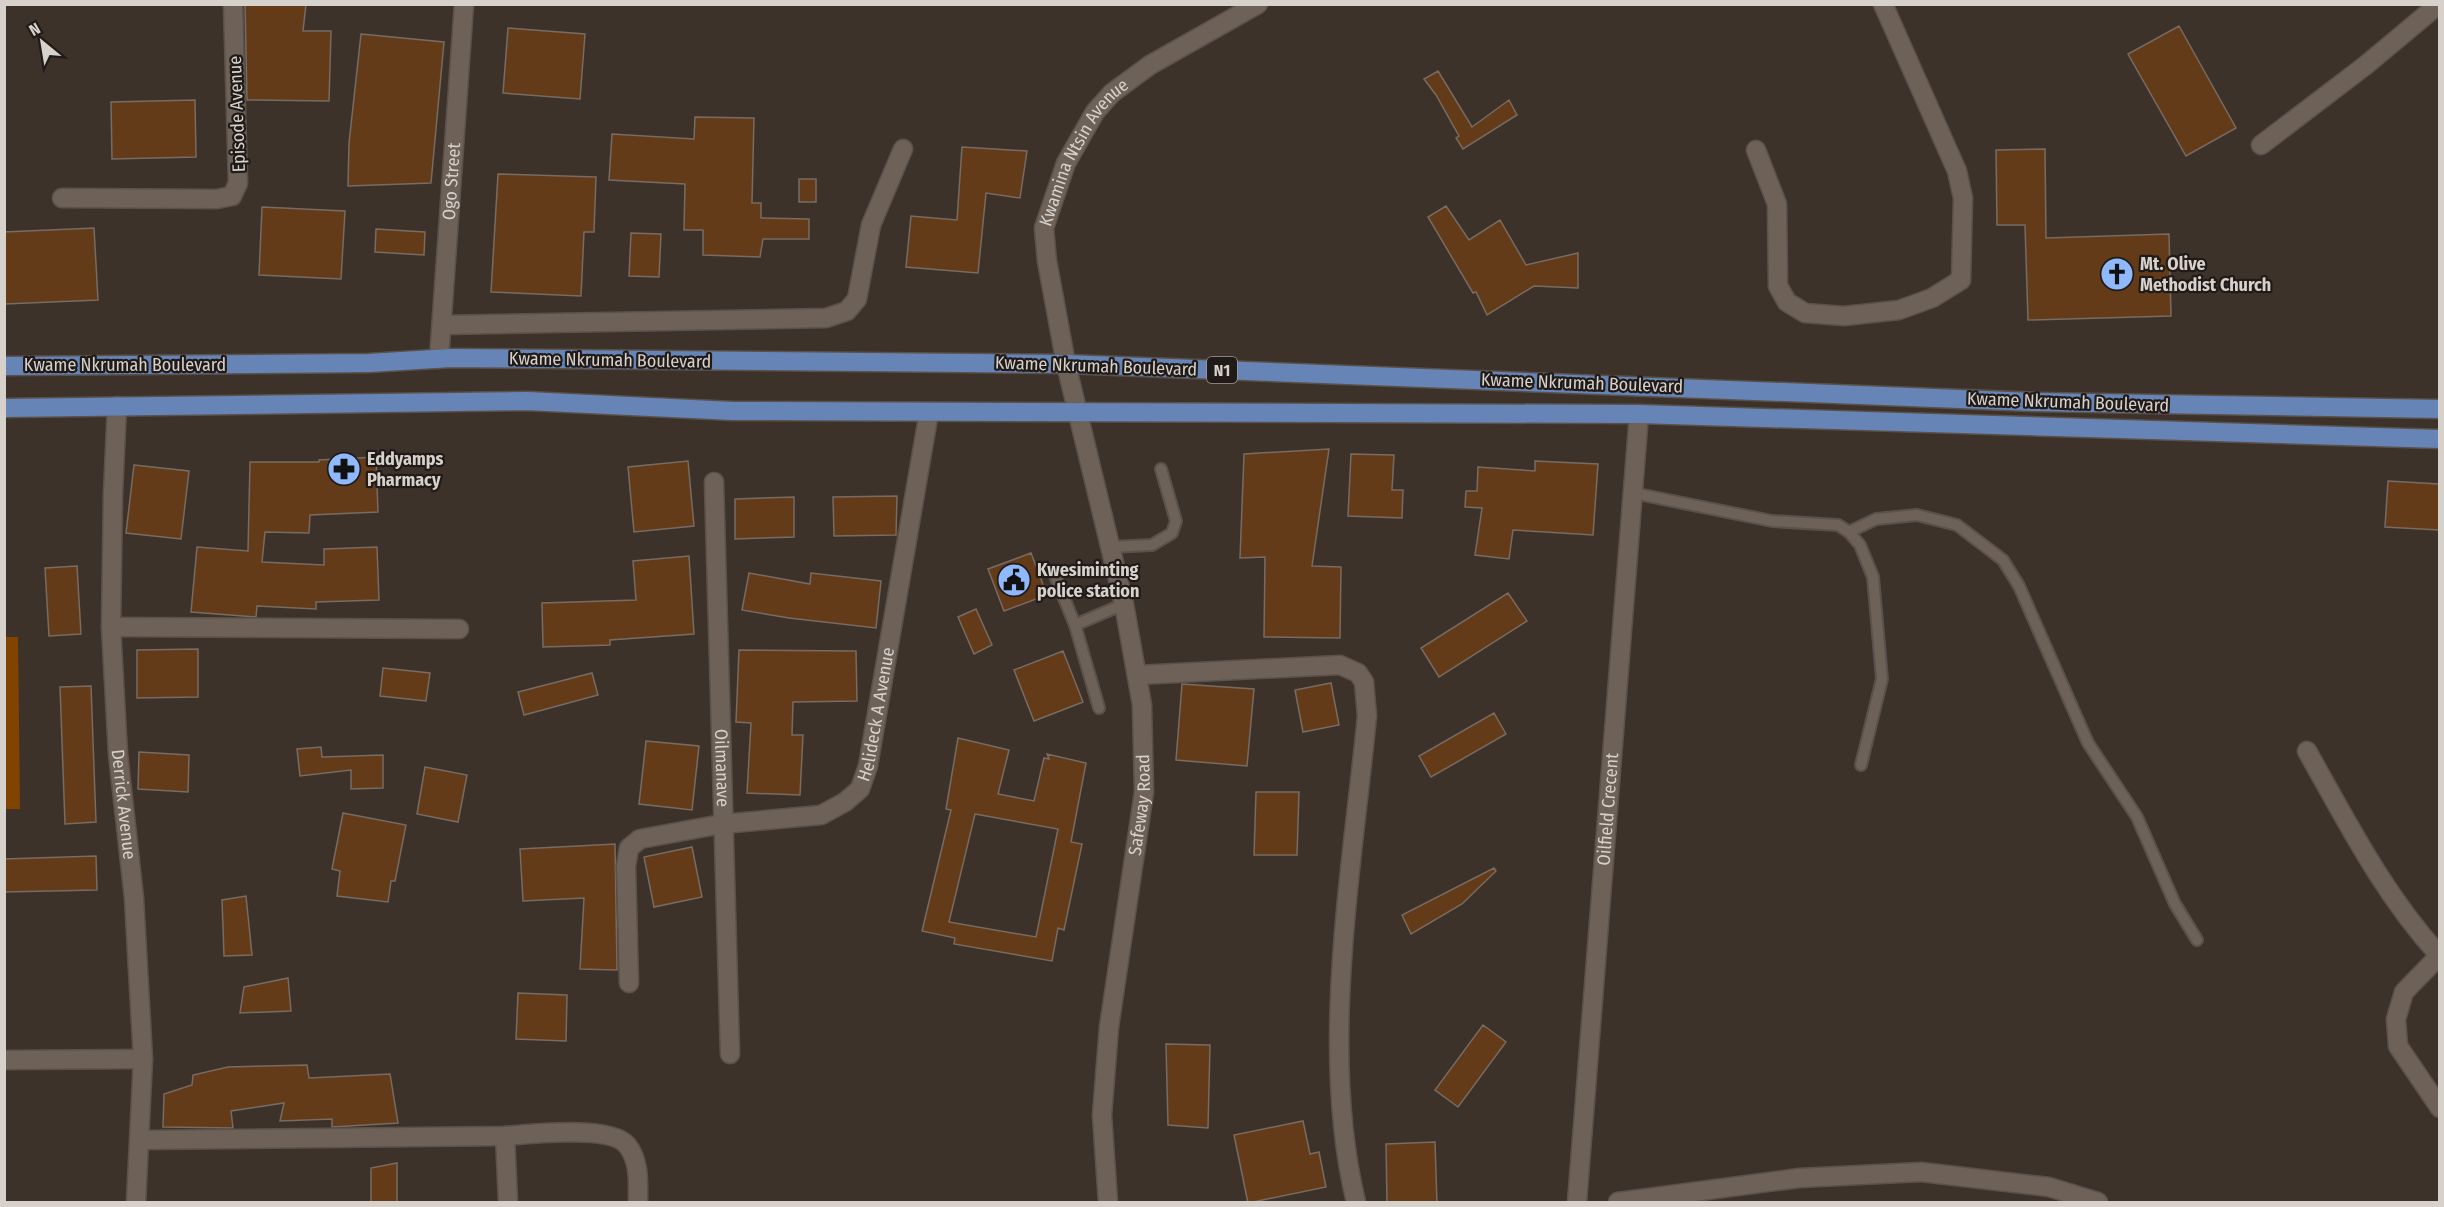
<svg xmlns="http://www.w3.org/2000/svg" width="2444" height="1207" font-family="'Fira Sans Condensed',sans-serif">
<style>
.green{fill:#814300}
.building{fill:#643b19;stroke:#776b62;stroke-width:1.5;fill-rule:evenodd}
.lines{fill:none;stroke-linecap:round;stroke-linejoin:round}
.service-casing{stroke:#5a514a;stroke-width:14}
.minor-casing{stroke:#5a514a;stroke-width:21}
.trunk-casing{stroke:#5a514a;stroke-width:21}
.service{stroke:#6d6158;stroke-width:10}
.minor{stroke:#6d6158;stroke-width:18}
.trunk{stroke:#6684b6;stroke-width:18}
.labels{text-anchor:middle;stroke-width:4.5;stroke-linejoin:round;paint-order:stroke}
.shield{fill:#201b18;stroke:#a09a96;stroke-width:1.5}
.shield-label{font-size:16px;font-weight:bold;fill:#d7d1cc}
.street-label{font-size:18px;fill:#d7d1cc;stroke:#201b18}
.poi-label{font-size:18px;font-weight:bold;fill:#d7d1cc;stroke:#201b18;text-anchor:start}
</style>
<rect width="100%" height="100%" fill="#3d322a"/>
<path class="green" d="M4 637H18L20 809H5Z"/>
<path class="building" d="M245 4H306L303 31H331L329 101 247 100Z
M2179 26 2236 128 2186 156 2128 54Z
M508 28 585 34 580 99 503 93Z
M361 34 444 42 431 183 348 186 349 143Z
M1438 71 1472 127 1509 100 1517 115 1463 149 1456 138 1459 136 1436 95 1424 79Z
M195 100 196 157 112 159 111 102Z
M695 117 754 118 752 203H761V218L809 219V239H763L760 257 703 255V230H684L685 184 609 180 612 134 694 139Z
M962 147 1027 151 1020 198 986 193 978 273 906 267 911 216 957 220Z
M2045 149 2046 238 2169 234 2171 316 2028 320 2025 225H1997L1996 150Z
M498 174 596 177 594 232H584L581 296 491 292Z
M799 179H816V202H799Z
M1446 206 1469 240 1500 220 1526 265 1578 253V288L1534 286 1487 315 1476 292 1473 293 1428 217Z
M262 207 345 211 341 279 259 275Z
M94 228 98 300 5 304 4 232Z
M376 229 425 232 424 255 375 252Z
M631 233 661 234 659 277 629 276Z
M1329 449 1312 566 1341 567 1340 638 1264 637 1265 557 1240 558 1244 454Z
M1351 454 1394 455 1392 490H1403L1402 518 1348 516Z
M376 457 378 512 310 515 309 533 265 532 262 562 324 565V549L377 547 379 600 316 602V609L257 606 256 617 191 612 197 547 248 551 250 462H319V460Z
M688 461 694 526 634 532 628 467Z
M1535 461 1598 464 1593 535 1513 530 1509 559 1475 555 1482 508 1465 507 1466 491H1477L1478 467 1535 471Z
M134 465 189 471 181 539 126 533Z
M2388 481 2439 484V530L2385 527Z
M897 496 896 535 834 536 833 497Z
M794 497V537L735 539V499Z
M1031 553 1047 595 1004 611 988 569Z
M689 556 694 634 610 640V645L543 647 542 603 636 600 633 561Z
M77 566 81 634 49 636 45 568Z
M749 573 810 584 811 573 881 581 876 628 789 618 742 610Z
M1508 593 1527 621 1439 677 1421 648Z
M976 609 992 645 974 654 958 617Z
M198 649V697L137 698V650Z
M739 650 856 651 857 701 793 702 792 735H803L800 795 747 793 751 723 736 722Z
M1063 651 1083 702 1034 721 1014 670Z
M383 668 430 673 426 701 380 696Z
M592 673 598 695 524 715 518 692Z
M1331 683 1339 725 1303 732 1295 690Z
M1182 684 1254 689 1247 766 1176 760Z
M91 686 96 822 65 824 60 687Z
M1494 713 1506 734 1431 777 1419 756Z
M958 738 1009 750 998 794 1034 801 1044 758 1049 759 1047 754 1086 763 1071 842 1082 844 1064 930 1058 928 1052 961 954 944 955 938 922 931 951 810 946 809ZM975 814 1058 829 1036 937 949 922Z
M646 741 699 746 692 810 639 804Z
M321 747 322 757 383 755V788L351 789V770L300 776 297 749Z
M139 752 189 755 188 792 138 789Z
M425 767 467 775 458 822 417 814Z
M1256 792H1299L1297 855H1254Z
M343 813 406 825 395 881H391L388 902 337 896 340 871 332 869Z
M615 844 617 970 580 969 584 898 523 901 520 849Z
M692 847 702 897 654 907 644 857Z
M96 856 97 890 4 892V859Z
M1494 868 1496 871 1462 904 1411 934 1402 915Z
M246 896 252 955 224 956 222 900Z
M288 978 291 1011 240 1013 244 987Z
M518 993 567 995 566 1041 516 1039Z
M1483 1025 1506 1042 1458 1107 1435 1090Z
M1166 1044 1210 1045 1208 1128 1168 1125Z
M307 1065 309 1078 390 1074 398 1123 332 1127V1119L280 1121 284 1103 231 1111 233 1128 163 1127 164 1094 192 1085 193 1075 228 1067Z
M1303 1121 1310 1154 1319 1152 1326 1187 1248 1203 1234 1135Z
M1435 1142 1437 1203H1387L1386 1144Z
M397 1163V1203H371V1168Z"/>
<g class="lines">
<g class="service-casing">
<path id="service" d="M1633 493 1772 521 1838 525 1849 532 1860 545 1873 577 1882 679 1861 765
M1849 532 1876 519 1917 515 1957 525 2003 560 2019 586 2088 743 2137 817 2175 904 2197 940
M1111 547 1152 545 1172 533 1176 521 1161 469
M1055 576 1075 625 1124 604
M1075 625 1099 708"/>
</g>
<g class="minor-casing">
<g id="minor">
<path d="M2261 145 2366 65 2439 4"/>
<path d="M1756 150 1777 204 1778 286 1787 302 1805 313 1844 316 1899 310 1932 298 1961 280 1963 198 1957 171 1883 4"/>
<path d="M62 198 217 199 232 196 238 183 233 4"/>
<path d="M442 325 826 318 847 311 857 299 871 225 903 149"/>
<path id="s1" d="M439 359 464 4"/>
<path id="s2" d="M117 406 113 493 111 627 118 754 134 898 143 1059 136 1202"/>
<path id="s3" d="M714 482 730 1054"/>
<path d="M111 627 459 629"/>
<path d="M1137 675 1340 665 1358 673 1364 682 1367 716C1352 870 1319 1051 1356 1202"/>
<path d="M2307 751C2347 822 2384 895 2439 955"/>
<path d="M2440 955 2404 992 2396 1019 2398 1046 2440 1108"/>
<path id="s4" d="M629 983 626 866 629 848 640 839 722 824 821 815 845 802 860 789 868 766 929 412"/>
<path d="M4 1060 143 1059"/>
<path d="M505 1136 508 1202"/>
<path d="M141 1140 505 1136C529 1134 610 1125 627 1145 640 1161 638 1183 638 1202"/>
<path id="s5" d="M1108 1202 1102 1115 1109 1027 1144 792 1142 705 1124 604 1066 364 1047 261 1044 228 1066 163 1095 112 1112 93 1150 65 1258 4"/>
<path id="s6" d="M1577 1202 1639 414"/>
<path d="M1618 1202 1799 1178 1921 1172 2049 1187 2098 1202"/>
</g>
</g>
<g class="trunk-casing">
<path id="trunk" d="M4 366 369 363 451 358 1066 364 2037 402 2440 409
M4 408 527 401 733 411 1639 414 2440 439"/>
</g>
<use href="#service" class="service"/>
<use href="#minor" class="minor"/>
<use href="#trunk" class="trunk"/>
</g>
<defs>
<g id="church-disc" transform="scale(1.725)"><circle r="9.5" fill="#8fb8fd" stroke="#201b18"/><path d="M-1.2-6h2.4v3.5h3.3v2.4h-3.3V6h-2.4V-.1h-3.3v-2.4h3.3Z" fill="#111"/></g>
<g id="pharmacy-disc" transform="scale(1.725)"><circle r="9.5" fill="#8fb8fd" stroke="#201b18"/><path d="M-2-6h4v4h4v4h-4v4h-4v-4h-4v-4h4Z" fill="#111"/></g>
<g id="civic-disc" transform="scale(1.725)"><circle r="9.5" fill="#8fb8fd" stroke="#201b18"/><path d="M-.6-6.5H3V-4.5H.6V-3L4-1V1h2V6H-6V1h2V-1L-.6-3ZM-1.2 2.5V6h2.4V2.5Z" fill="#111"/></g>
</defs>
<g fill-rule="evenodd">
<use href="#church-disc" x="2117" y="274"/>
<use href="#pharmacy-disc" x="344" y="469"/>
<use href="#civic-disc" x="1014" y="580"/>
</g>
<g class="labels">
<rect class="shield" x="1207" y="357" width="30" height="26" rx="4.5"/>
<g class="shield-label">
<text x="1222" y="376">N1</text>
</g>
<g class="street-label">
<text transform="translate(237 114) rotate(-92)" y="6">Episode Avenue</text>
<text dy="6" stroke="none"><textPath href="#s5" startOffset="1074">Kwamina Ntsin Avenue</textPath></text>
<text dy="6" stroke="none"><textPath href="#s1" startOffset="178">Ogo Street</textPath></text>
<text transform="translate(610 360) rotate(1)" y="6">Kwame Nkrumah Boulevard</text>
<text x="125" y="371">Kwame Nkrumah Boulevard</text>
<text transform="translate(1096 366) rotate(2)" y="6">Kwame Nkrumah Boulevard</text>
<text transform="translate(1582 383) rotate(2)" y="6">Kwame Nkrumah Boulevard</text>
<text transform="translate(2068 402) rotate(2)" y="6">Kwame Nkrumah Boulevard</text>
<text dy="6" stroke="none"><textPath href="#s4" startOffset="456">Helideck A Avenue</textPath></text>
<text dy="6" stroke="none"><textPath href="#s3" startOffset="286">Oilmanave</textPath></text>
<text dy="6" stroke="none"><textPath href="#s2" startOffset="399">Derrick Avenue</textPath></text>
<text dy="6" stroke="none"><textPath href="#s5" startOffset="400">Safeway Road</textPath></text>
<text dy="6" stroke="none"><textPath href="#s6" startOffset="394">Oilfield Crecent</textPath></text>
</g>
<g class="poi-label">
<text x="2140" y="270">Mt. Olive<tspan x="2140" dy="21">Methodist Church</tspan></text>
<text x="367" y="465">Eddyamps<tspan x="367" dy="21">Pharmacy</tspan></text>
<text x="1037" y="576">Kwesiminting<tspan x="1037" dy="21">police station</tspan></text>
</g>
</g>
<rect width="2444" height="1207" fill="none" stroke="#d7d1cc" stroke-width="12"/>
<g transform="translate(42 42) rotate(330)" stroke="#201b18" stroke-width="4.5" paint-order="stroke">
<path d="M0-4.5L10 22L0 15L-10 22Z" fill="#d7d1cc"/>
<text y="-9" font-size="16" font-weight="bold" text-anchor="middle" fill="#d7d1cc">N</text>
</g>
</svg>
